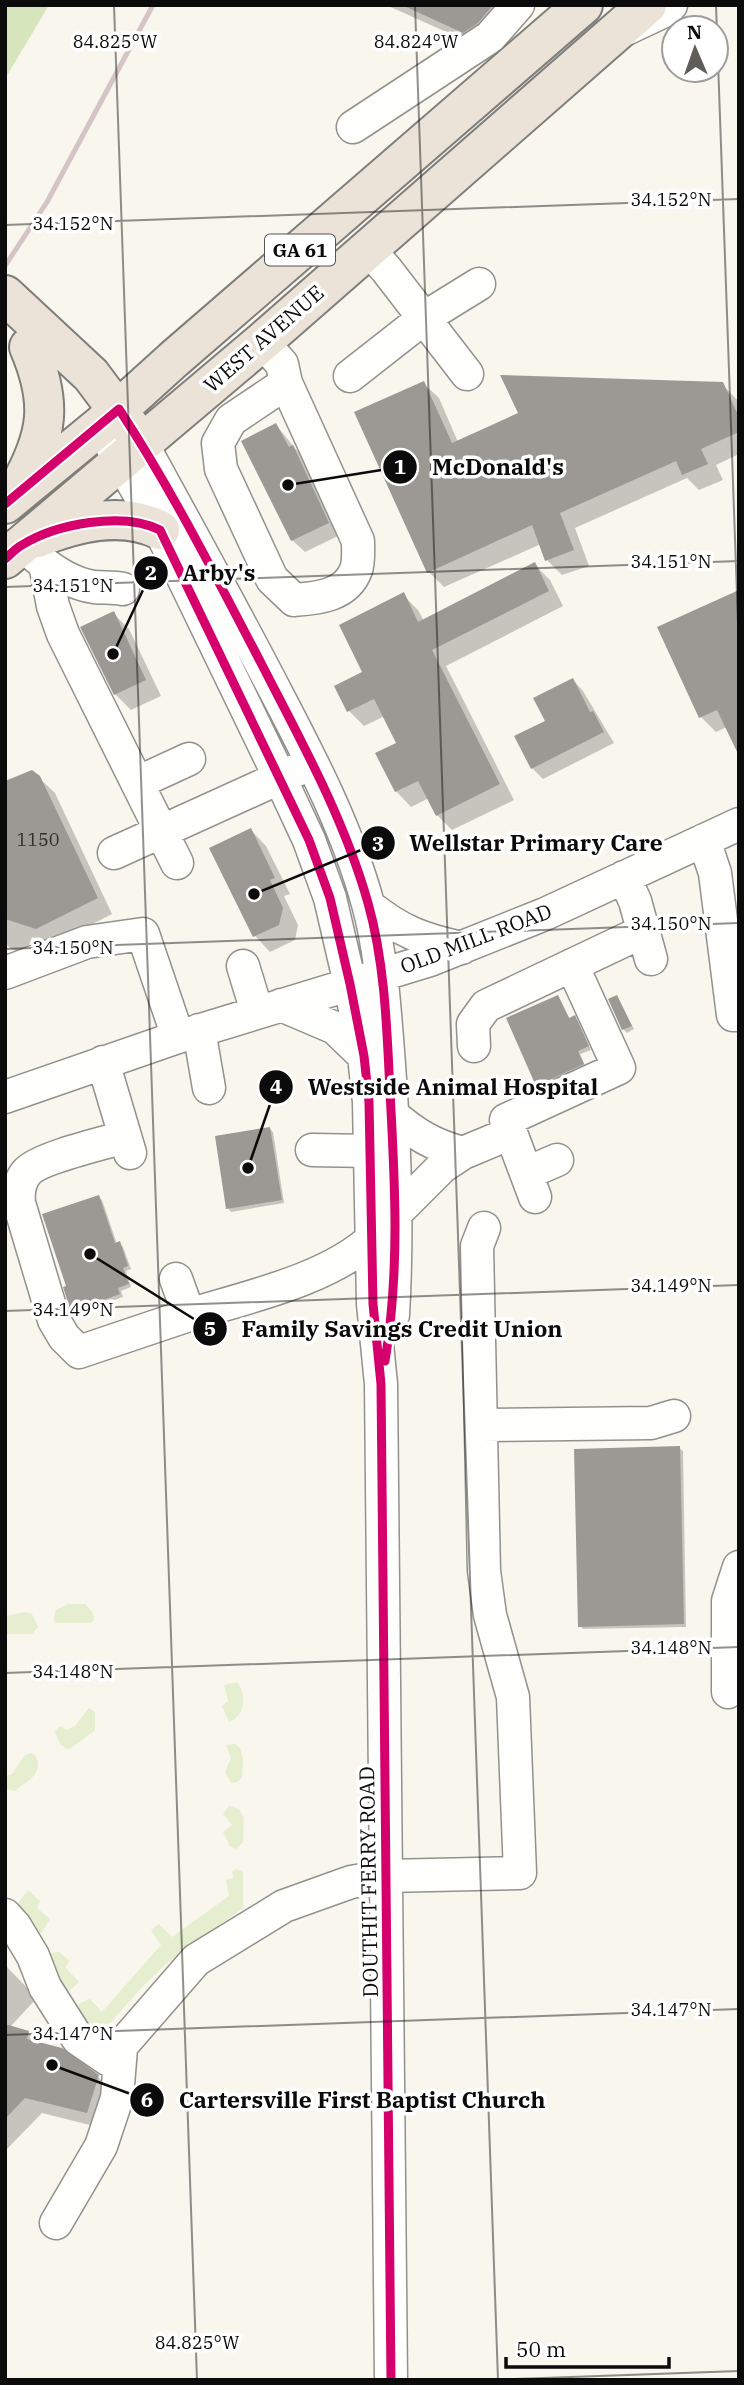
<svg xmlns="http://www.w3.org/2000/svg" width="744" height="2385" font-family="'IBM Plex Serif',serif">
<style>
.green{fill:#e5eece}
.forest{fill:#d6e5bc}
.shadow{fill:#0003}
.building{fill:#9c9894}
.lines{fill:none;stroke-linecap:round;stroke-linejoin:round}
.minor-casing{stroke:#92918d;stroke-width:35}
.major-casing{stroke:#7f7e7a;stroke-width:42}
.minor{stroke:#fefefc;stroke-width:32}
.major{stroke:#ebe3d7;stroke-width:38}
.rail{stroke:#d5c4c5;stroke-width:5}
.cycleway-casing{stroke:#fff;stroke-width:13}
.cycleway{stroke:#d6006c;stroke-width:9}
.ticks{fill:none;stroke:#0b0b0b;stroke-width:2;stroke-opacity:0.45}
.labels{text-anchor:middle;stroke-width:7;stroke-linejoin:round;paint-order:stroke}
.number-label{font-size:18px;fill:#2f2e2d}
.shield{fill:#fff;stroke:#545454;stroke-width:2}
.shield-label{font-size:19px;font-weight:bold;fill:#0b0b0b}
.street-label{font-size:21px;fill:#0b0b0b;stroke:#fff}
.ticks-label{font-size:18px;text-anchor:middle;fill:#0b0b0b;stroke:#fff;stroke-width:7;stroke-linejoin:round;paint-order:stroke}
.leader{fill:none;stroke:#0b0b0b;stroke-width:2.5}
.callout-dot{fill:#0b0b0b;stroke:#fff;stroke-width:2.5}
.mark-label{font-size:21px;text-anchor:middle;font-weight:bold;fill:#fff}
.callout-label{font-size:23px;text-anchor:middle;font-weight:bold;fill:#0b0b0b;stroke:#fff;stroke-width:7;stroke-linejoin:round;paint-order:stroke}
</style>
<rect width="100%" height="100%" fill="#f9f6ee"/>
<path class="green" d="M68 1604H85L93 1613 94 1620 90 1623H55L54 1617 56 1610Z
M25 1612 32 1614 38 1627 32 1634H5V1616Z
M237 1682C247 1694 245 1717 229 1722L222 1706 228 1701 224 1685Z
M89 1708 95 1712V1730L71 1748 67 1749 60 1744 55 1732 60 1726 67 1730 75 1726Z
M235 1744 241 1749 243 1760 242 1778 237 1782 231 1783 225 1772 231 1758 226 1745Z
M31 1753 36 1756C43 1775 29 1779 15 1791L5 1789V1776L12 1774 24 1756Z
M229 1806 239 1809 244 1818 243 1842 236 1849 230 1846 223 1832 232 1825 223 1814Z
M237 1869 243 1872V1908L166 1964 142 1987 104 2030 89 2031 77 2011 80 2003 90 1999 102 2012 161 1945 151 1930 159 1924 172 1937 229 1896 226 1880 233 1878 232 1871Z
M28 1890 40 1901 37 1908 50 1919 42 1932 36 1934 16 1906Z
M59 1952 70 1961 65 1967 79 1982 70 1990 64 1991 44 1958 50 1953Z"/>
<path class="forest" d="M5 5H49L5 79Z"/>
<path class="shadow" d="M386 5H518L480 47Z
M423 383 439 398 458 442 722 384 739 402V454L716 465 723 480 699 490 687 478 575 528 589 566 562 575 547 560 541 544 444 587 429 572Z
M276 425 304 459 340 535 305 552 292 540Z
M535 565 550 580 563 606 446 666 514 800 452 830 437 815 429 798 411 807 396 791 378 754 399 744 385 716 364 726 349 711 336 686 364 672 403 595 418 610 424 621Z
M739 592 727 727 716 732 701 717Z
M113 613 129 629 161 696 131 710 115 694Z
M573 680 583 691 614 743 543 779 532 768Z
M38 777 55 793 112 914 53 944 32 937 26 954 11 949 5 943V784Z
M251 830 266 846 290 894 284 896 298 925 295 940 270 952 255 936Z
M558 997 570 1019 574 1017 578 1021 591 1050 580 1054 586 1068 541 1088 538 1085Z
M617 997 634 1029 627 1033 623 1029Z
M270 1129 273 1132 284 1203 231 1212 228 1208Z
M99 1197 102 1200 117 1244 119 1243 123 1247 131 1269 126 1271 131 1287 121 1291 123 1297 76 1314 72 1311Z
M679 1448 683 1451 686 1627 583 1629 580 1626Z
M5 1965 37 1998 10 2027 28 2032 39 2044 98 2077 114 2093 102 2128 42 2113 5 2151Z"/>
<path class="building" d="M402 5H493L478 23 463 33Z
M500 375 723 382 739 417V432L701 449 708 464 682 475 676 461 560 513 574 550 545 561 532 525 427 573 354 412 424 381 452 443 518 413Z
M276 423 289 447 293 445 329 523 291 541 241 441Z
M535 562 549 591 432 650 500 784 436 816 418 781 395 792 375 753 396 743 374 699 347 712 334 686 362 672 339 625 404 592 418 622Z
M739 590V756L717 710 699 718 657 627Z
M114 611 146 680 114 695 80 627Z
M573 678 590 712 593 711 604 732 531 769 514 736 545 721 533 698Z
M32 770 40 776 98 898 36 929 5 919V781Z
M251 828 275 878 270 880 283 908 279 925 253 937 209 848Z
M558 995 569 1018 575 1015 589 1046 578 1051 584 1064 536 1086 506 1018Z
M617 995 632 1026 622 1030 608 999Z
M270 1127 282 1200 226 1209 215 1136Z
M99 1195 115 1243 120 1241 128 1266 123 1268 129 1284 118 1288 120 1294 71 1312 63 1287 66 1286 42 1214Z
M680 1446 684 1624 578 1627 574 1449Z
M5 2024 29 2031 27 2039 62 2048 99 2075 87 2113 25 2098 5 2119Z"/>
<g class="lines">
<g class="minor-casing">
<path id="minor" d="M626 29 662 12 671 5
M353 127 490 37 518 5
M368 249 386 269 467 374
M262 342 282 364 286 383 358 541C358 550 359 562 356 570 346 596 318 598 294 600L272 579 221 469 218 443 231 420 286 383
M350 376 424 318 479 284
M110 443 160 530 280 778 309 840 330 898 350 984 364 1056 369 1102 373 1304 381 1384 391 2380
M142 444C188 528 234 611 278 696 313 763 348 831 368 904 381 951 384 1002 388 1051 395 1139 398 1227 393 1315
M34 555C50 569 72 584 94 587 104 588 113 587 123 589
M45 564 53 606 63 634 177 863
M137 783 189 759
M704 840 715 873 733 1015H739
M114 853 299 769
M624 877 635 901 651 959
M369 906C400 931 423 940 462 948
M243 966 257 1012
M5 973 87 942 143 934 178 1037
M281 1005 335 1028 364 1056
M199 1030 209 1088
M474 1046 473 1024 486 1006 644 931
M103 1062 130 1153
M5 1097 178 1037 430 960 545 914 739 824
M392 1114C414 1134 435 1146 463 1153
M506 1120 619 1068 572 965
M125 1137C104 1143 39 1158 27 1172 19 1181 18 1192 19 1203L54 1320 64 1337 79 1352 189 1315 176 1279
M312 1150 371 1151
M527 1173 557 1160
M396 1213 442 1167 463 1153 511 1133 535 1197
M189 1315C247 1297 328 1280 373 1238
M481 1425 651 1423 674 1416
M728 1692V1601L739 1567
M5 1915 15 1926 33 1956 45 1987 78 2039 109 2060 196 1960 284 1906 351 1882 386 1876 520 1873 513 1697 490 1615 484 1571 477 1246 484 1228
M56 2223 101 2146 117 2098 121 2048"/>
</g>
<g class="major-casing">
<path id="major" d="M5 295 91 375 133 431
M19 487C48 435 53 403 29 347
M5 504 100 426 174 359 583 5
M38 538C74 523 122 511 160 530
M5 559 262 342 647 5"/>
</g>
<use href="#minor" class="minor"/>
<use href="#major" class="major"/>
<path class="rail" d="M5 266 47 202 153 5"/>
<g class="cycleway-casing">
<path id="cycleway" d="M5 504 119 409C172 490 216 577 261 663 301 741 344 818 368 903 385 963 387 1030 390 1092 395 1182 400 1271 385 1361
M5 559C11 554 16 548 22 545 56 524 123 511 160 530L309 840 330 898 350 984 364 1056 369 1102 373 1304 381 1384 391 2380"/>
</g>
<use href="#cycleway" class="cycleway"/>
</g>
<path class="ticks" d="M114 5 197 2380M415 5 498 2380M716 5 739 651M5 225 739 199M5 587 739 561M5 949 739 923M5 1311 739 1285M5 1673 739 1647M5 2035 739 2009M486 2380 739 2371"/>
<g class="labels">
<g class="number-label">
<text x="38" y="846">1150</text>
</g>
<rect class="shield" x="265" y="234.5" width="70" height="31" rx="5"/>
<g class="shield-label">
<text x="300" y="257">GA 61</text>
</g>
<g class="street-label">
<text transform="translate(264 339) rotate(-41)" y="7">WEST AVENUE</text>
<text transform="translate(476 939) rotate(-21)" y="7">OLD MILL ROAD</text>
<text transform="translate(369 1882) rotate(-91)" y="7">DOUTHIT FERRY ROAD</text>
</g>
</g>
<g class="ticks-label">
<text x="115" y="48">84.825°W</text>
<text x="416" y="48">84.824°W</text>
<text x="671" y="206">34.152°N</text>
<text x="73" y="230">34.152°N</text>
<text x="671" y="568">34.151°N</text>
<text x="73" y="592">34.151°N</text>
<text x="671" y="930">34.150°N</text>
<text x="73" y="954">34.150°N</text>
<text x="671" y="1292">34.149°N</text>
<text x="73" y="1316">34.149°N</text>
<text x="671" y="1654">34.148°N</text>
<text x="73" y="1678">34.148°N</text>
<text x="671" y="2016">34.147°N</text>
<text x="73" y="2040">34.147°N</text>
<text x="197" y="2349">84.825°W</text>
</g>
<path class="leader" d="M288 485L400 467M113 654L151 573M254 894L378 843M248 1168L276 1087M90 1254L210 1329M52 2065L147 2100"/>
<g class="callout-dot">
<circle cx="288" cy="485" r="7"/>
<circle cx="113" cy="654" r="7"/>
<circle cx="254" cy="894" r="7"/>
<circle cx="248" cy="1168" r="7"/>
<circle cx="90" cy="1254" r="7"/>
<circle cx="52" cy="2065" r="7"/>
<circle cx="400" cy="467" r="18"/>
<circle cx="151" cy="573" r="18"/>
<circle cx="378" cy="843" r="18"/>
<circle cx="276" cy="1087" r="18"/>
<circle cx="210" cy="1329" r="18"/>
<circle cx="147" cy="2100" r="18"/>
</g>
<g class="mark-label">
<text x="400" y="474">1</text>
<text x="151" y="580">2</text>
<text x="378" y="851">3</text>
<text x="276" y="1094">4</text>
<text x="210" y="1336">5</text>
<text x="147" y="2107">6</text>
</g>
<g class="callout-label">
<text x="498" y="475">McDonald's</text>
<text x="219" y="581">Arby's</text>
<text x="536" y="851">Wellstar Primary Care</text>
<text x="453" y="1095">Westside Animal Hospital</text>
<text x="402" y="1337">Family Savings Credit Union</text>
<text x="362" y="2108">Cartersville First Baptist Church</text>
</g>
<rect width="744" height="2385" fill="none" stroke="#0b0b0b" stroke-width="14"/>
<g transform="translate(695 49) rotate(358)"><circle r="33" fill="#ffffff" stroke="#9d9d9d" stroke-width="2"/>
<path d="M0-5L12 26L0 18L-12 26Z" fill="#5e5d5a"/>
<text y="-10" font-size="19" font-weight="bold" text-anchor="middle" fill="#0b0b0b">N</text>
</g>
<path d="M506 2357v10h163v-10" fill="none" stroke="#0b0b0b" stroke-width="3.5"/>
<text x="516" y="2357" font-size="21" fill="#0b0b0b" stroke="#ffffff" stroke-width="5" paint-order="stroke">50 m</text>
</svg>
